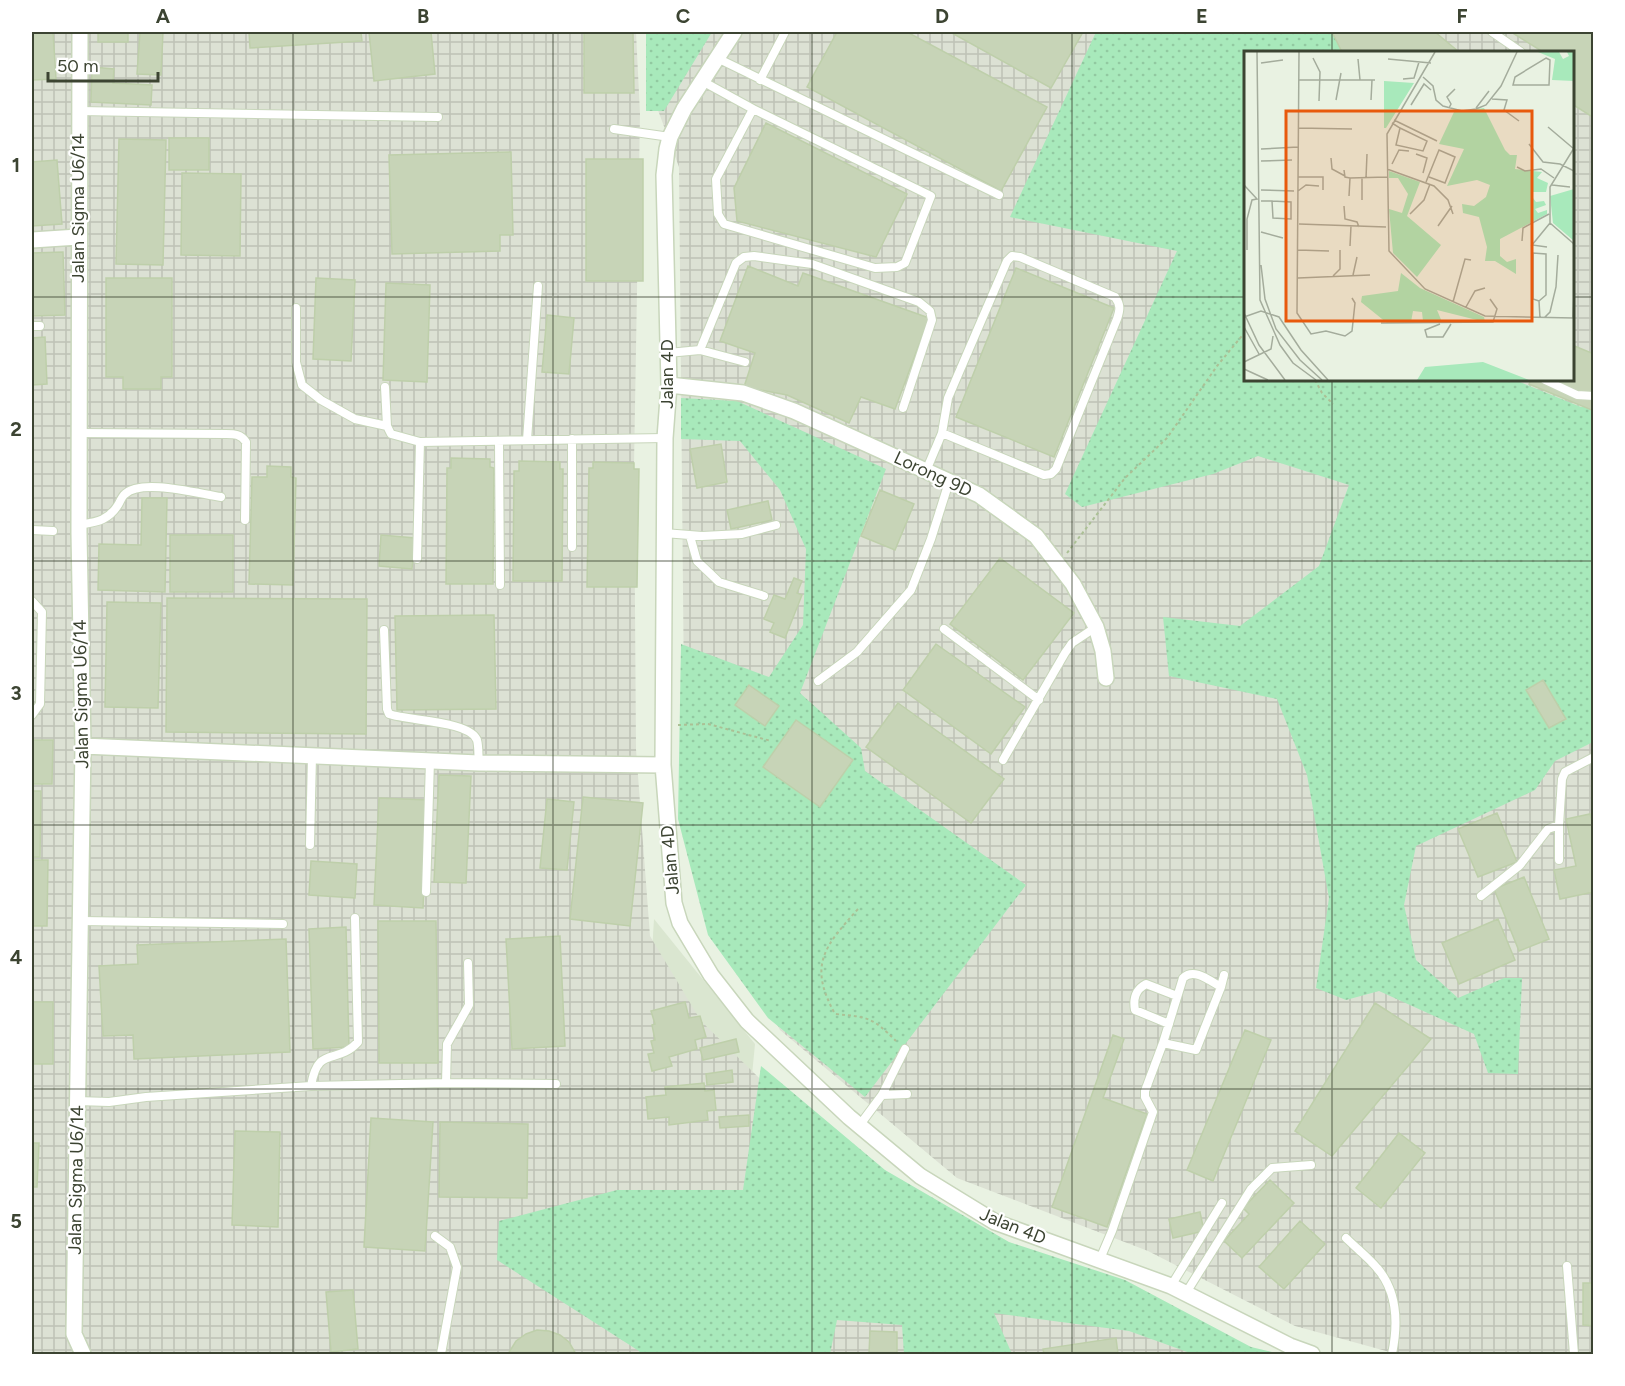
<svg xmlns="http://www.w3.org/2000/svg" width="1625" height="1386" font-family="Figtree,sans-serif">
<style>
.residential{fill:#dae6d0}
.industrial{fill:url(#industrial-grid);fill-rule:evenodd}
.green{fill:url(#green-dots)}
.building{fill:#c7d4b7;stroke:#becfaa;stroke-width:1.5}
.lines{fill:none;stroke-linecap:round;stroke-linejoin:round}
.service-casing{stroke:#c8d6bb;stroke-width:10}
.minor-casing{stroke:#c8d6bb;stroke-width:18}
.path{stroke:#abc095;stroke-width:2;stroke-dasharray:3 3;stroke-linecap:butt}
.service{stroke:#fff;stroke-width:8}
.minor{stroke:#fff;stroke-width:15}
.grid{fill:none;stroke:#3c4432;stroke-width:1.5;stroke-opacity:0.55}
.labels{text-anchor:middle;stroke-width:4.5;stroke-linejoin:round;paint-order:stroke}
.street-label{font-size:18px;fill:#3c4432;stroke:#fff}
.inset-road{fill:none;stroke:#a4ac9c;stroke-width:1.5}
.view{fill:#e8590c;fill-opacity:0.15;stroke:#e8590c;stroke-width:3}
.inset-edge{fill:none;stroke:#3c4432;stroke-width:3}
.neatline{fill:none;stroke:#3c4432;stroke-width:2}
.grid-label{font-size:20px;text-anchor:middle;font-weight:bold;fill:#3c4432}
</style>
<defs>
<pattern id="industrial-grid" width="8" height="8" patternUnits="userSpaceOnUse" patternTransform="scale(1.5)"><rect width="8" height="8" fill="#dce1d4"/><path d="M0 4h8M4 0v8" fill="none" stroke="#bec2b6"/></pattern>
<pattern id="green-dots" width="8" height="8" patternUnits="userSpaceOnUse" patternTransform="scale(1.5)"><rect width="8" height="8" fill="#a8e9bb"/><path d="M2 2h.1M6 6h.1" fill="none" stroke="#92c9a1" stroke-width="1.8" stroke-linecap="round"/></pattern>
</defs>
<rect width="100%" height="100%" fill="#e9f2e2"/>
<path class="residential" d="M654 919 755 1044 741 1189 638 1184Z"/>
<path class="industrial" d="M32 32H636L640 114 634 466 636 749 650 936 701 1021 857 1174 1236 1354H39L32 1352Z
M651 32H1593V1354H1397L1295 1326 1148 1251 957 1178 780 1030 718 917 685 802 679 167 652 94ZM1246 52H1572V380H1246Z"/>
<path class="green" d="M646 32H712L664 111H646Z
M1096 32H1332L1342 52H1246V380H1515L1581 407H1593V742L1555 761 1535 790 1416 846 1404 905 1416 960 1458 998 1504 978H1522L1518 1074 1488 1073 1474 1034 1379 991 1346 1000 1316 988 1329 898 1307 775 1277 699 1169 676 1163 617 1240 626 1319 566 1349 485 1258 456 1213 474 1082 507 1065 494 1177 251 1010 217Z
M681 398 737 401 886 469 800 693 861 748 865 771 1026 885 865 1097 768 1018 708 935 678 819 681 644 769 677 803 625 806 549 780 490 740 441 681 439Z
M761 1066 885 1170 1009 1242 1125 1280 1251 1347 1280 1354H1193L1129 1331 994 1313 1012 1354H904L902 1325 837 1320 830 1354H641L639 1351 497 1260 499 1221 617 1190H743Z"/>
<path class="building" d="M32 32H53L56 79 32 80Z
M98 32H128V42H98Z
M140 32H163L161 75 137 74Z
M249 32H361L362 41 250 48Z
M369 32H431L435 74 374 81Z
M584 32H633L634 93H584Z
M837 32H907L1047 107 1001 191 807 87Z
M950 32H1083L1051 88Z
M1332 32H1435L1459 52H1342Z
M1511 32H1594V118L1572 104V52H1543Z
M92 67 114 69 113 83 152 85 151 105 91 102Z
M766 123 907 194 876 257 737 221 734 188Z
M169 138H209V170H169Z
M119 139 166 140 163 265 116 264Z
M511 152 513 235H500V251L392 254 389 155Z
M586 159H643V281H586Z
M57 160 62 224 32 226V162Z
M182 173 241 174 240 256 181 255Z
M63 252 65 315 32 316V253Z
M748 266 798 286 803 273 929 318 895 409 861 397 849 423 787 395 744 387 755 353 720 341Z
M1016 268 1114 308 1054 457 956 417Z
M106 278H172V377H161V389H123V377H106Z
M316 278 355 280 351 361 313 359Z
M386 283 430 285 427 382 383 380Z
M547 315 574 318 569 374 542 372Z
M45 337 47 384 32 385V338Z
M1572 345 1594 354V411L1529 384 1531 380H1572Z
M721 444 727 482 697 488 690 449Z
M451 458 490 459V467L494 468 493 584H446L447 468H451Z
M519 461 560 462V469H563L562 581H513L514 471H519Z
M593 462 634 463V469H639L637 587H587L589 468H593Z
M267 466 291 467V477L296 478 293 585 249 584 252 477H267Z
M880 490 914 504 895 550 861 536Z
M142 498H167L165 592 98 590 99 544 141 545Z
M768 501 772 520 731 529 727 510Z
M170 535H233V592H170Z
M381 535 415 538 412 569 379 566Z
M1000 558 1074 613 1023 680 950 624Z
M794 578 802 581 797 593 802 595 785 638 770 632 774 623 764 619 774 595 785 599Z
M167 598 367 599 366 734 166 732Z
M107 602 161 603 158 708 105 707Z
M494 615 496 709 397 710 395 616Z
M936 644 1025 707 991 754 903 690Z
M1543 680 1566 719 1549 728 1526 690Z
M749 685 779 706 765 726 735 705Z
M898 703 1004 779 971 823 866 747Z
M796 720 853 760 820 807 763 767Z
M32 740H53L52 784H32Z
M439 775 471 776 466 883 434 882Z
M32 791H41L40 857H32Z
M583 797 643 803 630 926 570 919Z
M379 798 428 800 423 908 374 905Z
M547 799 574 802 567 870 540 868Z
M1497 813 1517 862 1478 877 1458 829Z
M1590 814 1594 830V892L1560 899 1554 870 1576 866 1566 819Z
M32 860H48L47 926H32Z
M311 861 357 864 355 898 309 895Z
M1524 877 1549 939 1519 951 1494 889Z
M1498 919 1515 960 1459 984 1442 943Z
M378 921H436L438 1063H379Z
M346 927 349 1047 313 1049 309 929Z
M560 936 565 1046 512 1049 506 939Z
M286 939 290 1052 134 1059 133 1035 103 1036 99 966 138 964 137 945Z
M32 1002H53V1064H32Z
M685 1002 689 1018 700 1016 706 1037 695 1040 697 1049 669 1057 672 1066 652 1071 648 1054 654 1053 651 1041 655 1040 652 1025 655 1024 651 1011Z
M1375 1003 1431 1039 1332 1156 1295 1131Z
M1245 1030 1271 1040 1213 1181 1187 1170Z
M1113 1035 1124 1039 1103 1098 1147 1114 1107 1227 1052 1207Z
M736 1039 739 1052 703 1060 700 1048Z
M732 1070 733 1082 707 1085 706 1074Z
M704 1083 705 1091 714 1090 716 1110 707 1111 708 1120 669 1125V1117L648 1119 646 1097 666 1095 665 1087Z
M749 1115V1126L720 1128 719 1117Z
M371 1118 433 1122 425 1251 364 1247Z
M440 1122 528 1124 527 1198 439 1197Z
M235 1131 280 1132 278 1227 232 1225Z
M1399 1133 1425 1153 1381 1208 1356 1188Z
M32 1143H39L37 1187H32Z
M1270 1180 1294 1203 1242 1258 1224 1241 1249 1214 1243 1208Z
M1200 1212 1204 1231 1173 1238 1169 1219Z
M1300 1221 1325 1244 1284 1289 1259 1267Z
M1583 1283H1594V1326L1583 1325Z
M353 1290 358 1349 331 1352 326 1292Z
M537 1330 549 1331 560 1335 569 1342 576 1354H508L516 1341 526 1334Z
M870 1331 897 1332V1354H869Z
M1116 1338 1118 1354H1044L1043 1349Z"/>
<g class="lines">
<g class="service-casing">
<path id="service" d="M1492 32 1521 52
M717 58 999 195
M760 80 785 32
M702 81 753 109 716 179 718 214 724 224 875 268 897 267 905 263 931 196 753 109
M79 111 438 117
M614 129 670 137
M296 308V362L302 385 321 400 355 419 387 426
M32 326H40
M700 350 736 263 744 257 754 256 812 264 919 302 930 311 932 320 903 408
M668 353 700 350 745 362
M1545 380 1577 395 1594 396
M385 387 387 426 391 434 420 442 665 438
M79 433 226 434C234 434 241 434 246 442L245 520
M572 439V547
M527 440 538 286
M499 441 500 585
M926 471 942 433 948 398 1007 261 1012 256 1020 257 1115 297C1121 305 1120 310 1117 319L1056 469 1051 474 1044 475 942 433
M79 525C96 522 108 521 118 505 120 502 122 496 125 494 142 478 199 494 221 497
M32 530 53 531
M664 533 702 536 742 534 776 525
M690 536 697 561 719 582 764 596
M417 559 420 442
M32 601 42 612 40 704 32 715
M944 629 1039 700
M384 630 387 709 389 714C409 721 470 721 477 740 479 747 478 756 479 763
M818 681 857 652 911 590 931 539 949 482
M1003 760 1065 653 1072 643 1096 627
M310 845 312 756
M1559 860V825L1562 779 1565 772 1594 757
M426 892 430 761
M1481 896 1520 865 1548 829 1559 825
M81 921 283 924
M1169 1024 1135 1010C1133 999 1135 990 1146 984L1177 996
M1163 1043 1196 1050 1221 987 1224 975
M446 1083 447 1044 469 1005 468 963
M311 1086C318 1044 336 1066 358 1042L355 918
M882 1095 907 1094
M77 1101 109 1102 146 1097 311 1086 446 1083 556 1084
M859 1126 882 1095 905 1049
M435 1236 450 1247 457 1267 441 1354
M1346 1238C1356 1248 1368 1257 1377 1268 1398 1292 1398 1325 1392 1354
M1100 1259 1112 1231 1153 1112 1145 1097V1091L1163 1043 1183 978C1194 967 1210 981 1221 987
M1567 1266 1574 1354
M1171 1286 1222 1203
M1186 1293 1251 1189 1272 1168 1311 1165"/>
</g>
<g class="minor-casing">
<path id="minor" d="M80 32 79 533 83 746 74 1334 83 1354
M734 32 684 109 670 137 667 149 664 175 669 385 665 438 663 765 674 903 680 923 711 975 747 1021 849 1117 920 1176 995 1222 1171 1286 1290 1346 1312 1354
M32 240 78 237
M669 385 743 393 794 411 979 495 1036 536 1073 584 1096 627 1103 651 1106 678
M83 746 479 763 663 765"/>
</g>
<path class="path" d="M1315 380 1322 393 1333 404
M1067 553 1125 478 1167 438 1217 366 1246 331
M678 725 708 724 771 741
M858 909C824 947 808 965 835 1014 868 1017 872 1017 896 1041"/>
<use href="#service" class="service"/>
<use href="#minor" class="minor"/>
</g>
<path class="grid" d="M293 32V1354M553 32V1354M812 32V1354M1072 32V1354M1332 32V52M32 297H1246M1572 297H1594M1332 380V1354M32 561H1594M32 825H1594M32 1089H1594"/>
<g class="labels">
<g class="street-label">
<text transform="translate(78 208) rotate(-90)" y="6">Jalan Sigma U6/14</text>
<text transform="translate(667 374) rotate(-90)" y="6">Jalan 4D</text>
<text transform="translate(933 474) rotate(25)" y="6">Lorong 9D</text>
<text transform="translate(81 694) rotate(-91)" y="6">Jalan Sigma U6/14</text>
<text transform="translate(670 860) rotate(-95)" y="6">Jalan 4D</text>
<text transform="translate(76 1180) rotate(-89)" y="6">Jalan Sigma U6/14</text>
<text transform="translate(1013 1226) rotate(22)" y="6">Jalan 4D</text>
</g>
</g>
<g transform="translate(1244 51)">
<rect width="330" height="330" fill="#e9f2e2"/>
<path d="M294 1H315L319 8 325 5 323 1H330V30L308 29 311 8ZM140 30 170 32 142 77H140ZM240 57 261 99 266 104H273L271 118 298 121 293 127 304 132 302 141H289V147L292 151 300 150 302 154 291 158 294 162 303 159V163L256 188V205L263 211 272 208V223L251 210H241L243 196 235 166 219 162 218 153 230 155 242 146 246 134 233 129 203 135 220 98 195 93 210 61ZM145 120 176 131 163 165 197 194 173 226 149 202 145 158 158 162 164 143 154 127H145ZM330 138V190L309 172 306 145ZM157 222 176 237 240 266 241 271 193 259 198 271 179 270 178 261 169 260 167 271 143 272 117 251 118 245 154 240ZM239 311 285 329H173L181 316Z" fill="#a8e9bb"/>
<path class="inset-road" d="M13 1 16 249 36 294 49 312 72 329M55 1 53 262 67 283 82 280 101 285 108 280 111 252 108 247M191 1 143 83 145 200 181 238 241 265 330 267M69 7 76 21 75 50M302 7 306 9 305 34H269L271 26ZM114 8 116 29M144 8 187 12M17 12 39 9M179 26 189 35 192 49 199 55 218 60 232 58 242 54 257 35 273 1M159 28 170 27 175 11M55 29H131M248 48 263 49 260 59 275 70M92 49 97 22M127 49 128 29M167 54 180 33 187 39M205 57 207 53 203 46 211 38M232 57 245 40M150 69 193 90M148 72 156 77 152 94 179 100 183 90 156 77M304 76 330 98M54 77 108 78M285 93 299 111 316 113 330 120M17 98 54 96M172 103 183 107 179 122M87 107 88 118 101 125M17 110 48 109M148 113 155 99 165 100M273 116 281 120 297 118 310 127M143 118 190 135 204 149 209 163M100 119 101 126 106 127 143 126M54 126H79V139M118 127V149M122 127 123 103M182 131 195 99 211 106 201 132 185 126M0 134 13 148 8 149 3 168V199M308 134 326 136M17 139 50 140M54 140 62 134 75 135M105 145 106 127M17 150H28L29 167 47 168V151L28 150M100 155 101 168 113 171 115 176M166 163 180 149 186 133M306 172V136L330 97M306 172 330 193M55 173 142 176M194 175 208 155M17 181 39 187M278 190 279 177 305 163M106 195 107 175M303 196 288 194 306 172M54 199 85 200M17 214 21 248 32 278 56 309 78 329M109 224 113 206M89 225 96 218V199M54 227 126 224M295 250 289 248V202L302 203V244L295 250 296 267M209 251 221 208 227 209M222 256 231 240 241 237M0 262 15 294 41 329M0 266 17 260 35 266 57 299 84 329M301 266 306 261 312 236 314 204M329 267 330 242M137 272 249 271 253 258 246 248M196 273 181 279 183 286H199L207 273M0 276 15 303M0 311 27 298 29 285M0 318 24 329"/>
<path class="view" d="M42 60H288V270H42Z"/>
<rect width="330" height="330" class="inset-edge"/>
</g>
<rect width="1625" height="1386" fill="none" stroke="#ffffff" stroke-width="66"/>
<path d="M48 72v9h110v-9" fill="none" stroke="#3c4432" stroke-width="3"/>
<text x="57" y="72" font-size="18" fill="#3c4432" stroke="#ffffff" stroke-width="4.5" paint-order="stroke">50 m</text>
<rect x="33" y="33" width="1559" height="1320" class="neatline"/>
<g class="grid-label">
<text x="163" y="23">A</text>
<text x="423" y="23">B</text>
<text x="683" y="23">C</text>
<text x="942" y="23">D</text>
<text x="1202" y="23">E</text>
<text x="1462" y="23">F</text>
<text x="16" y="172">1</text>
<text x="16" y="436">2</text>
<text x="16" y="700">3</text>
<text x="16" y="964">4</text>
<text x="16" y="1228">5</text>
</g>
</svg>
